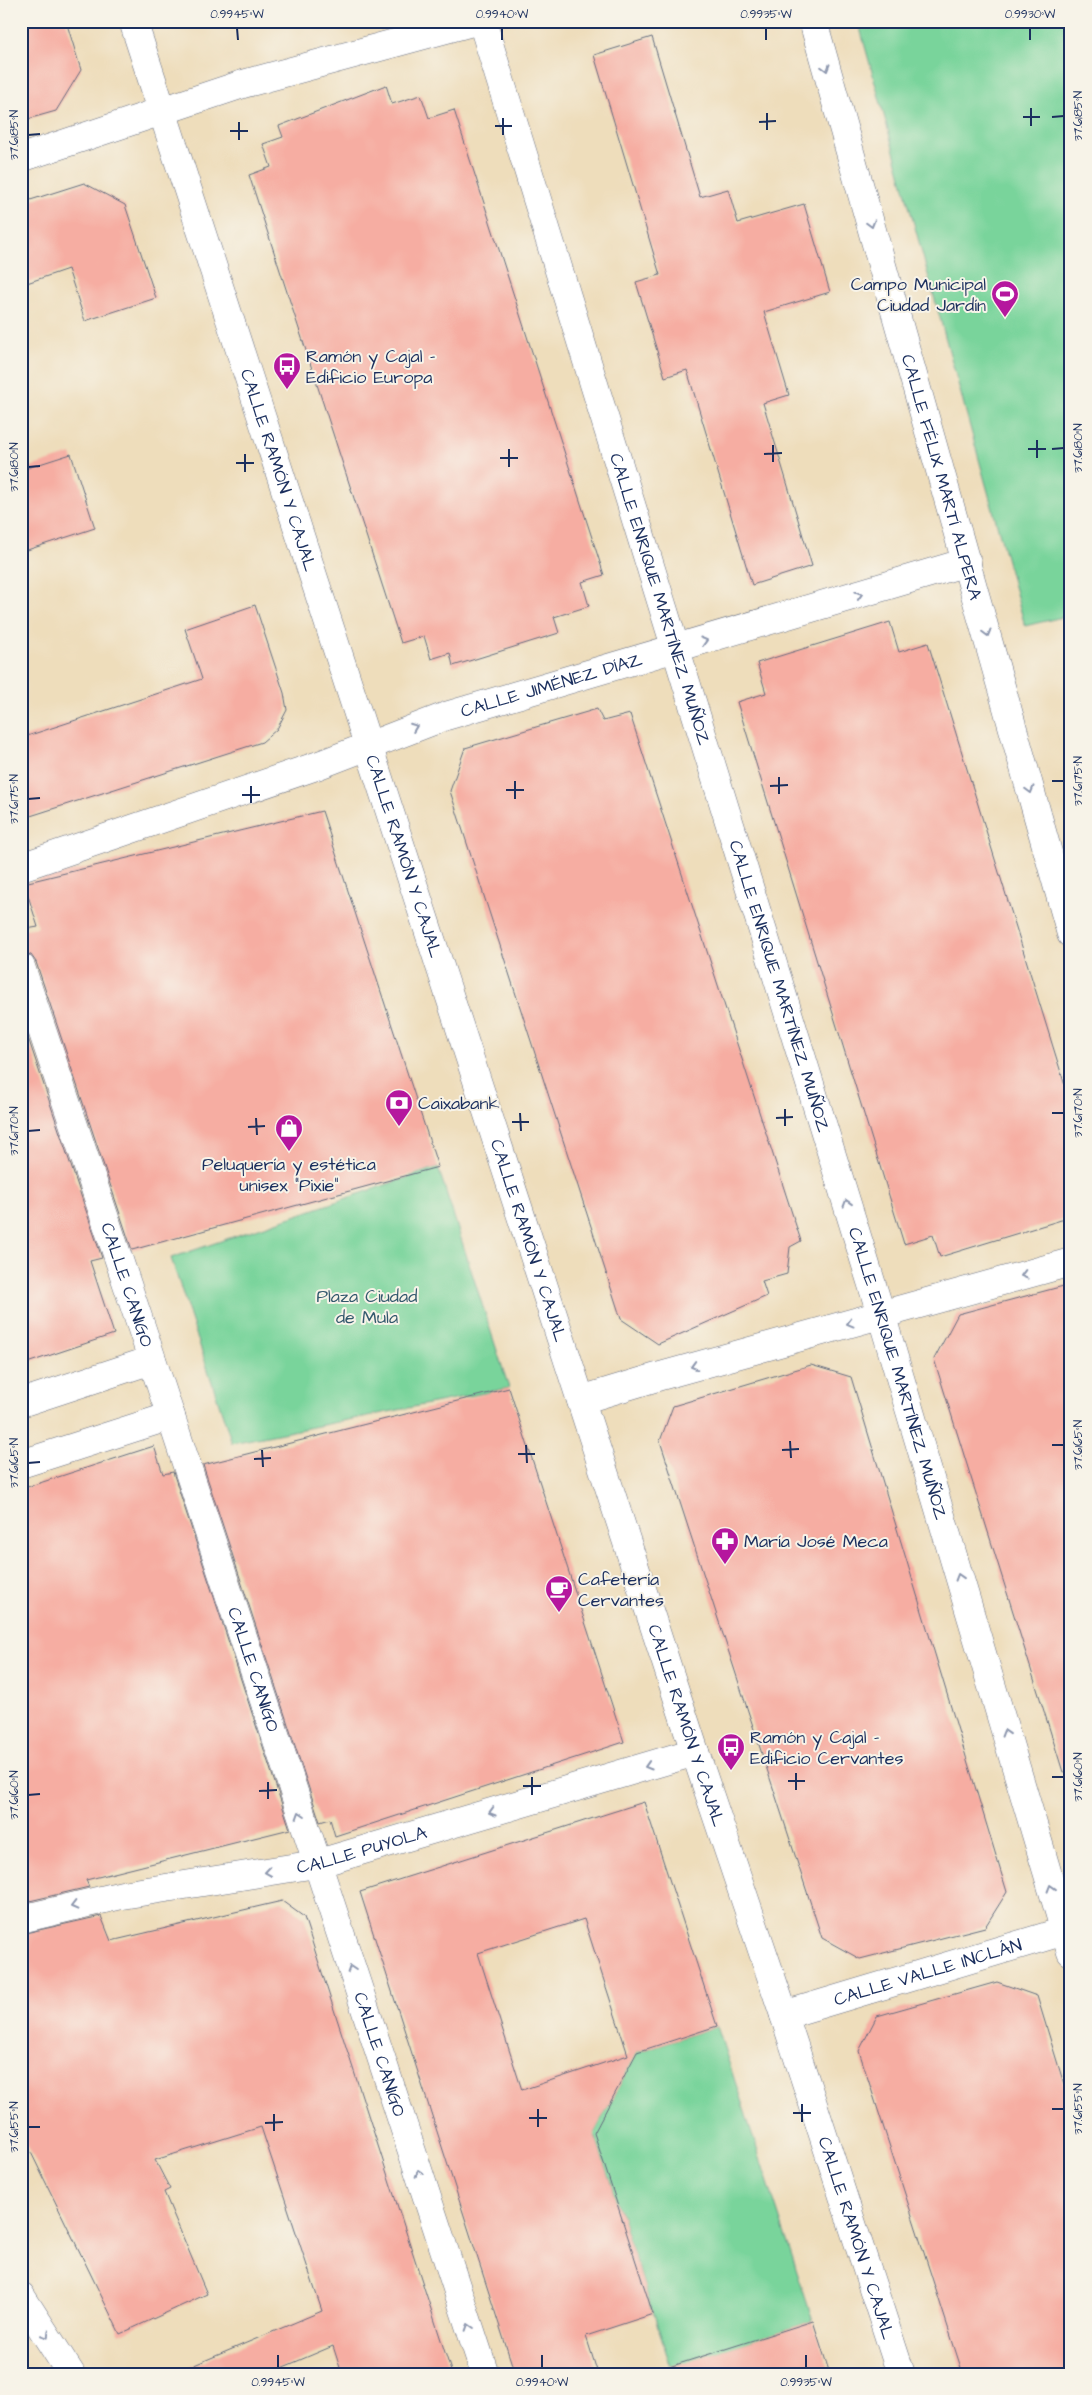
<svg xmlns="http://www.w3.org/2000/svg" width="1092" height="2395" font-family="'Architects Daughter',sans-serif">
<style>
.green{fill:#79d49b;stroke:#4a827c}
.building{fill:#f6ada2;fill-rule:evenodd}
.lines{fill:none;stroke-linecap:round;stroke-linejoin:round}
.pedestrian-casing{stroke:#656c7f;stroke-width:29}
.minor-casing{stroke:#656c7f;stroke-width:29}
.secondary-casing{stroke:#656c7f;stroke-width:29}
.pedestrian{stroke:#fff;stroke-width:28}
.minor{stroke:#fff;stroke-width:28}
.secondary{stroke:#fff;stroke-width:28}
.oneway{stroke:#8d97ae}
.ticks{fill:none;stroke:#1b2f5e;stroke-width:2}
.labels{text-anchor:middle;stroke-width:4;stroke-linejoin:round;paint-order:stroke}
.poi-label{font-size:18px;fill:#1b2f5e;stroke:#f7f3e8;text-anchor:start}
.street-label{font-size:18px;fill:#1b2f5e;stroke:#f7f3e8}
.park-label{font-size:18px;fill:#32586d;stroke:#f7f3e8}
.neatline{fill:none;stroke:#1b2f5e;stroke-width:2}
.ticks-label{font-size:12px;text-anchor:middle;fill:#1b2f5e}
</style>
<rect width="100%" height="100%" fill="#f7f3e8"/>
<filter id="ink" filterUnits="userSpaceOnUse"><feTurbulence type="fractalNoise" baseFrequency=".02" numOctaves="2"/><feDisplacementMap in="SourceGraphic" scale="10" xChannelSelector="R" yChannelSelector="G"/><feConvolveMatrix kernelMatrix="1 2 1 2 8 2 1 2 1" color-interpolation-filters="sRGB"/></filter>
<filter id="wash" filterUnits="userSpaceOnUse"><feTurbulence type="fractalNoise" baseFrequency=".0096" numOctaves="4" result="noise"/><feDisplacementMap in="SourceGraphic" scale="20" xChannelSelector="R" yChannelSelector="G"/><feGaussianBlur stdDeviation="1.12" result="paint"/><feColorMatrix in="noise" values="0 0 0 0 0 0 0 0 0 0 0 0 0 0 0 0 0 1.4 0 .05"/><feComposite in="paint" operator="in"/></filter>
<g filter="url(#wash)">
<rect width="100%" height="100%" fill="#edb"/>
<path class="green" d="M858 21H1071V615L1025 626Z
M438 1167 509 1388 232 1443 171 1258Z
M717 2026 813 2321 671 2367 594 2133 637 2052Z"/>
<g id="blocks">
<path class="building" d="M21 21H66L81 70 56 111 21 121Z
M652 37 700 197 728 189 738 223 804 204 830 292 764 312 789 395 763 403 812 566 752 585 687 370 665 377 636 282 660 275 594 55Z
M386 85 392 104 421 95 429 118 454 110 604 575 582 582 589 606 554 617 559 633 453 666 450 653 431 659 424 636 401 643 249 175 271 167 263 144 283 137 279 126Z
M84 183 125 205 156 298 85 321 68 269 21 285V203Z
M71 454 95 528 21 552V470Z
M255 605 284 693 287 710 277 729 262 742 21 819V738L202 679 185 629Z
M890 622 899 652 928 643 1071 1105V1217L940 1257 933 1235 904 1244 737 702 766 693 757 663Z
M597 709 603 721 630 714 801 1241 790 1247 787 1274 762 1281 767 1296 658 1344 621 1319 450 791 465 748Z
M322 811 438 1167 132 1250 36 962 31 955 21 952V930L38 927 24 883Z
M21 1017 102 1258 90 1261 114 1334 21 1365Z
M1071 1284V1771L1063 1772 934 1359 958 1314Z
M811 1365 851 1377 1007 1892 985 1927 860 1959 822 1938 660 1441 673 1406Z
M509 1388 624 1742 335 1836 330 1819 320 1822 203 1465Z
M154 1446 163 1474 173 1472 290 1829 86 1880 89 1887 21 1903V1489Z
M644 1802 717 2026 637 2052 594 2133 653 2314 586 2336 598 2374H515L360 1892ZM584 1919 628 2055 522 2090 478 1953Z
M282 1901 304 1917 452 2374H342L333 2346 267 2374H173L322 2311 261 2127 155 2160 170 2189 164 2192 207 2294 120 2334 21 2132V1934L101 1916 111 1941Z
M997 1982 1037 1996 1071 2107V2374H963L859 2051 877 2016Z
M813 2321 830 2374H670L669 2367Z"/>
</g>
</g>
<g filter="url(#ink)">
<use href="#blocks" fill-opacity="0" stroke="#656c7f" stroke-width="1"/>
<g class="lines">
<g class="pedestrian-casing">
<path id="pedestrian" d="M21 1403 152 1360
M21 1464 171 1416"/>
</g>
<g class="minor-casing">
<g id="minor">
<path id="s1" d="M482 21 881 1314 1071 1952"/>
<path id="s2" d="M813 21 1071 934"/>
<path d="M21 158 243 84 476 21"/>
<path id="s3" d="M21 867 319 765 446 716 967 562"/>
<path id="s4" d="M21 967 147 1344 485 2374"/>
<path d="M581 1400 657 1377 1071 1262"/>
<path id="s5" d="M21 1919 122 1895 316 1864 695 1752"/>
<path id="s6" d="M784 2015 1071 1929"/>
<path d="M21 2296 71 2374"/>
</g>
</g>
<g class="secondary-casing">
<g id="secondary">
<path id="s7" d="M133 21 695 1752 784 2015 901 2374"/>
</g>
</g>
<use href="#pedestrian" class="pedestrian"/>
<use href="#minor" class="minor"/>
<use href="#secondary" class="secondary"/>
</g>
<defs><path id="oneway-chevron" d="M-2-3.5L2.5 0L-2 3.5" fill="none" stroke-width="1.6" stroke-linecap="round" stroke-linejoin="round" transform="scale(1.25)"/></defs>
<g class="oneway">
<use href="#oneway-chevron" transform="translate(826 68) rotate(74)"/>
<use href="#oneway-chevron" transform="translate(871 224) rotate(74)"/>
<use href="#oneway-chevron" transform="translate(859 595) rotate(-17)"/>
<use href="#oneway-chevron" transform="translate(987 633) rotate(75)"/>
<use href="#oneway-chevron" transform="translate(704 641) rotate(-17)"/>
<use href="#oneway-chevron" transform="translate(414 727) rotate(-21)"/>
<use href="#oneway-chevron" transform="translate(1030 790) rotate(74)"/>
<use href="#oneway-chevron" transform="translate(847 1203) rotate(-107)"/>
<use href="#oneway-chevron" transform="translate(1024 1275) rotate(165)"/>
<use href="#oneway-chevron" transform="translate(850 1323) rotate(165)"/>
<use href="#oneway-chevron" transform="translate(694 1366) rotate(164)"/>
<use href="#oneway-chevron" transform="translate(959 1577) rotate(-107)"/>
<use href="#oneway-chevron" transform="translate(1005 1733) rotate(-107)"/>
<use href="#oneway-chevron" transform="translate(648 1766) rotate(163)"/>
<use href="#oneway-chevron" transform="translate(492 1812) rotate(164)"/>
<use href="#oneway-chevron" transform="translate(300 1815) rotate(-108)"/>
<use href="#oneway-chevron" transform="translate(268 1872) rotate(171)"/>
<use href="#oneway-chevron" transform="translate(1051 1888) rotate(-107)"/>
<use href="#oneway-chevron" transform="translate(74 1906) rotate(166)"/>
<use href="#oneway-chevron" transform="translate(351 1969) rotate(-108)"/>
<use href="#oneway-chevron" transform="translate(419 2173) rotate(-108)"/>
<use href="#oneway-chevron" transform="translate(469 2327) rotate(-108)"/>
<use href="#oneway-chevron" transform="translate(46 2335) rotate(58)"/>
</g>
</g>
<path class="ticks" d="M237 28 238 40M502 28V40M766 28V40M1030 28V40M1031 108V126M767 113V130M1023 117H1040M1052 117 1064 116M503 118V135M239 122V140M759 122 776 121M495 126H512M230 131H248M28 135 40 134M1037 440V458M773 445V462M509 449V467M1028 449H1046M1052 449 1064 448M245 454V472M764 454 782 453M500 458H518M236 463H254M28 467 40 466M779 777V794M515 781V799M1052 781H1064M251 786V803M770 786 788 785M506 790H524M242 795H260M28 799 40 798M785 1109V1126M520 1113 521 1131M1052 1113H1064M256 1118 257 1135M776 1118 793 1117M512 1122H529M248 1127 265 1126M28 1131 40 1130M790 1441 791 1458M526 1445 527 1463M1052 1445H1064M262 1450 263 1467M782 1450 799 1449M518 1454H535M254 1459 271 1458M28 1463 40 1462M796 1773V1790M532 1777V1795M1052 1777H1064M788 1781H805M268 1782V1799M523 1786H541M259 1791 277 1790M28 1795 40 1794M802 2104V2122M538 2109V2127M1052 2109H1064M793 2113H811M274 2114V2131M529 2118H547M265 2123 283 2122M28 2127H40M278 2355V2368M542 2355V2368M806 2355V2368"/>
<defs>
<g id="stadium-pin" transform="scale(1.4375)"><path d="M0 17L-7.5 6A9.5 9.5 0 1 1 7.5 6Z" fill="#b5179e" stroke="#f7f3e8"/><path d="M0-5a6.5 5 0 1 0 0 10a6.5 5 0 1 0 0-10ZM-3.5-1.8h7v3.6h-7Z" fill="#fff"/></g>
<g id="bus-pin" transform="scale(1.4375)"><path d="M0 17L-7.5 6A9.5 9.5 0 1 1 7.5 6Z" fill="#b5179e" stroke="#f7f3e8"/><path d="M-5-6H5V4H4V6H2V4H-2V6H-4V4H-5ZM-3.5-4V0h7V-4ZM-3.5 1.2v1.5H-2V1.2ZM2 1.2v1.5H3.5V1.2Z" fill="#fff"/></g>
<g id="bank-pin" transform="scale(1.4375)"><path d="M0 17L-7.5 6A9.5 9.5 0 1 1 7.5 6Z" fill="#b5179e" stroke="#f7f3e8"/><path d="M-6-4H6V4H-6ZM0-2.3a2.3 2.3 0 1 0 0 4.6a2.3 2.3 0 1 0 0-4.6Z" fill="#fff"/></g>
<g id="shop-pin" transform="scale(1.4375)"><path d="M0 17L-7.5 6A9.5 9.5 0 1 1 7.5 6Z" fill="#b5179e" stroke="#f7f3e8"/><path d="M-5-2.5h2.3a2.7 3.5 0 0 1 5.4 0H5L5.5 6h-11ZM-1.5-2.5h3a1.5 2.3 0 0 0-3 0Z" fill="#fff"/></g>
<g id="pharmacy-pin" transform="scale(1.4375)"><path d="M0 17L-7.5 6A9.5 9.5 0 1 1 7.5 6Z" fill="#b5179e" stroke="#f7f3e8"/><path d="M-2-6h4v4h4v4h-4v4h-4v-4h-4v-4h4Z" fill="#fff"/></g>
<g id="cafe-pin" transform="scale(1.4375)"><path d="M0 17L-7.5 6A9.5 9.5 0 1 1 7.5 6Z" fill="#b5179e" stroke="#f7f3e8"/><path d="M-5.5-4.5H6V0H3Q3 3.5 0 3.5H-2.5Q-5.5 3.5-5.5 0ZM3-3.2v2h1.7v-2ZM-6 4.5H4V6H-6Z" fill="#fff"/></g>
</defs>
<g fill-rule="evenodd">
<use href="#stadium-pin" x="1005" y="294"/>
<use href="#bus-pin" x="287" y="366"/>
<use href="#bank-pin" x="399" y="1103"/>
<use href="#shop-pin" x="289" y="1128"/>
<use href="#pharmacy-pin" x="725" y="1541"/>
<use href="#cafe-pin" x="559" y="1589"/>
<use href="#bus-pin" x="731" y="1747"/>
</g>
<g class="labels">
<g class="poi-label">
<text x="986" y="290" text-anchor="end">Campo Municipal<tspan x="986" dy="21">Ciudad Jardín</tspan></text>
<text x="306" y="362">Ramón y Cajal -<tspan x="306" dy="21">Edificio Europa</tspan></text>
<text x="418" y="1109">Caixabank</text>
<text x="289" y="1170" text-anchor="middle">Peluquería y estética<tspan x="289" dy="21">unisex "Pixie"</tspan></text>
<text x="744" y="1547">María José Meca</text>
<text x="578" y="1585">Cafetería<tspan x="578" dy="21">Cervantes</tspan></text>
<text x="750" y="1743">Ramón y Cajal -<tspan x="750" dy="21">Edificio Cervantes</tspan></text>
</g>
<g class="street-label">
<text dy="6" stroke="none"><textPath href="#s7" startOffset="472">CALLE RAMÓN Y CAJAL</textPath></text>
<text dy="6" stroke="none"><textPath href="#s2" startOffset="474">CALLE FÉLIX MARTÍ ALPERA</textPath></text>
<text dy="6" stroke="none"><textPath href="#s1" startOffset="605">CALLE ENRIQUE MARTÍNEZ MUÑOZ</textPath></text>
<text dy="6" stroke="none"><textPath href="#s3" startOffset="561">CALLE JIMÉNEZ DÍAZ</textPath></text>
<text dy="6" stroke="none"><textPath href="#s7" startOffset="878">CALLE RAMÓN Y CAJAL</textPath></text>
<text dy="6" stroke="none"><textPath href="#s1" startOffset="1010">CALLE ENRIQUE MARTÍNEZ MUÑOZ</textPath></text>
<text dy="6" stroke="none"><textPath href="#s7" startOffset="1282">CALLE RAMÓN Y CAJAL</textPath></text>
<text dy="6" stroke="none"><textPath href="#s4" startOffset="335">CALLE CANIGO</textPath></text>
<text dy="6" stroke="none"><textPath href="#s1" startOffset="1415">CALLE ENRIQUE MARTÍNEZ MUÑOZ</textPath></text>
<text dy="6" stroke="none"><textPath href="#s4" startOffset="740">CALLE CANIGO</textPath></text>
<text dy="6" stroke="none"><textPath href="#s7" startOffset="1792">CALLE RAMÓN Y CAJAL</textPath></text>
<text dy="6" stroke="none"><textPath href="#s5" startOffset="348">CALLE PUYOLA</textPath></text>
<text dy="6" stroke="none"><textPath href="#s6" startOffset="150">CALLE VALLE INCLÁN</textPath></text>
<text dy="6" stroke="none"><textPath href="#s4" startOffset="1145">CALLE CANIGO</textPath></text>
<text dy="6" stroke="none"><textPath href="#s7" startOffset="2332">CALLE RAMÓN Y CAJAL</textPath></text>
</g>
<g class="park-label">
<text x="367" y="1302">Plaza Ciudad<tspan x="367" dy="21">de Mula</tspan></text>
</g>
</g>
<rect width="1092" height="2395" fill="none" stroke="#f7f3e8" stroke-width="55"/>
<rect x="28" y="28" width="1036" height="2340" class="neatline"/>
<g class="ticks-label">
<text x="237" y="18">0.9945°W</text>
<text x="502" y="18">0.9940°W</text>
<text x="766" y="18">0.9935°W</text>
<text x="1030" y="18">0.9930°W</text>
<text transform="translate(1078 116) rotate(-90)" y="4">37.6185°N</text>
<text transform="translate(14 135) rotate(-90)" y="4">37.6185°N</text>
<text transform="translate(1078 448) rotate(-90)" y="4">37.6180°N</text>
<text transform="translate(14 467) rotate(-90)" y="4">37.6180°N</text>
<text transform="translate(1078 781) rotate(-90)" y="4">37.6175°N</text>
<text transform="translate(14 799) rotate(-90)" y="4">37.6175°N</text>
<text transform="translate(1078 1113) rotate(-90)" y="4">37.6170°N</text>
<text transform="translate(14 1131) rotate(-90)" y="4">37.6170°N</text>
<text transform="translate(1078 1445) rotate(-90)" y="4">37.6165°N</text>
<text transform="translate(14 1463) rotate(-90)" y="4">37.6165°N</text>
<text transform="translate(1078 1777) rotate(-90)" y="4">37.6160°N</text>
<text transform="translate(14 1795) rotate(-90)" y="4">37.6160°N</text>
<text transform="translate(1078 2109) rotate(-90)" y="4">37.6155°N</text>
<text transform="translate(14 2127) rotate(-90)" y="4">37.6155°N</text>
<text x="278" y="2386">0.9945°W</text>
<text x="542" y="2386">0.9940°W</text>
<text x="806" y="2386">0.9935°W</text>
</g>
</svg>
